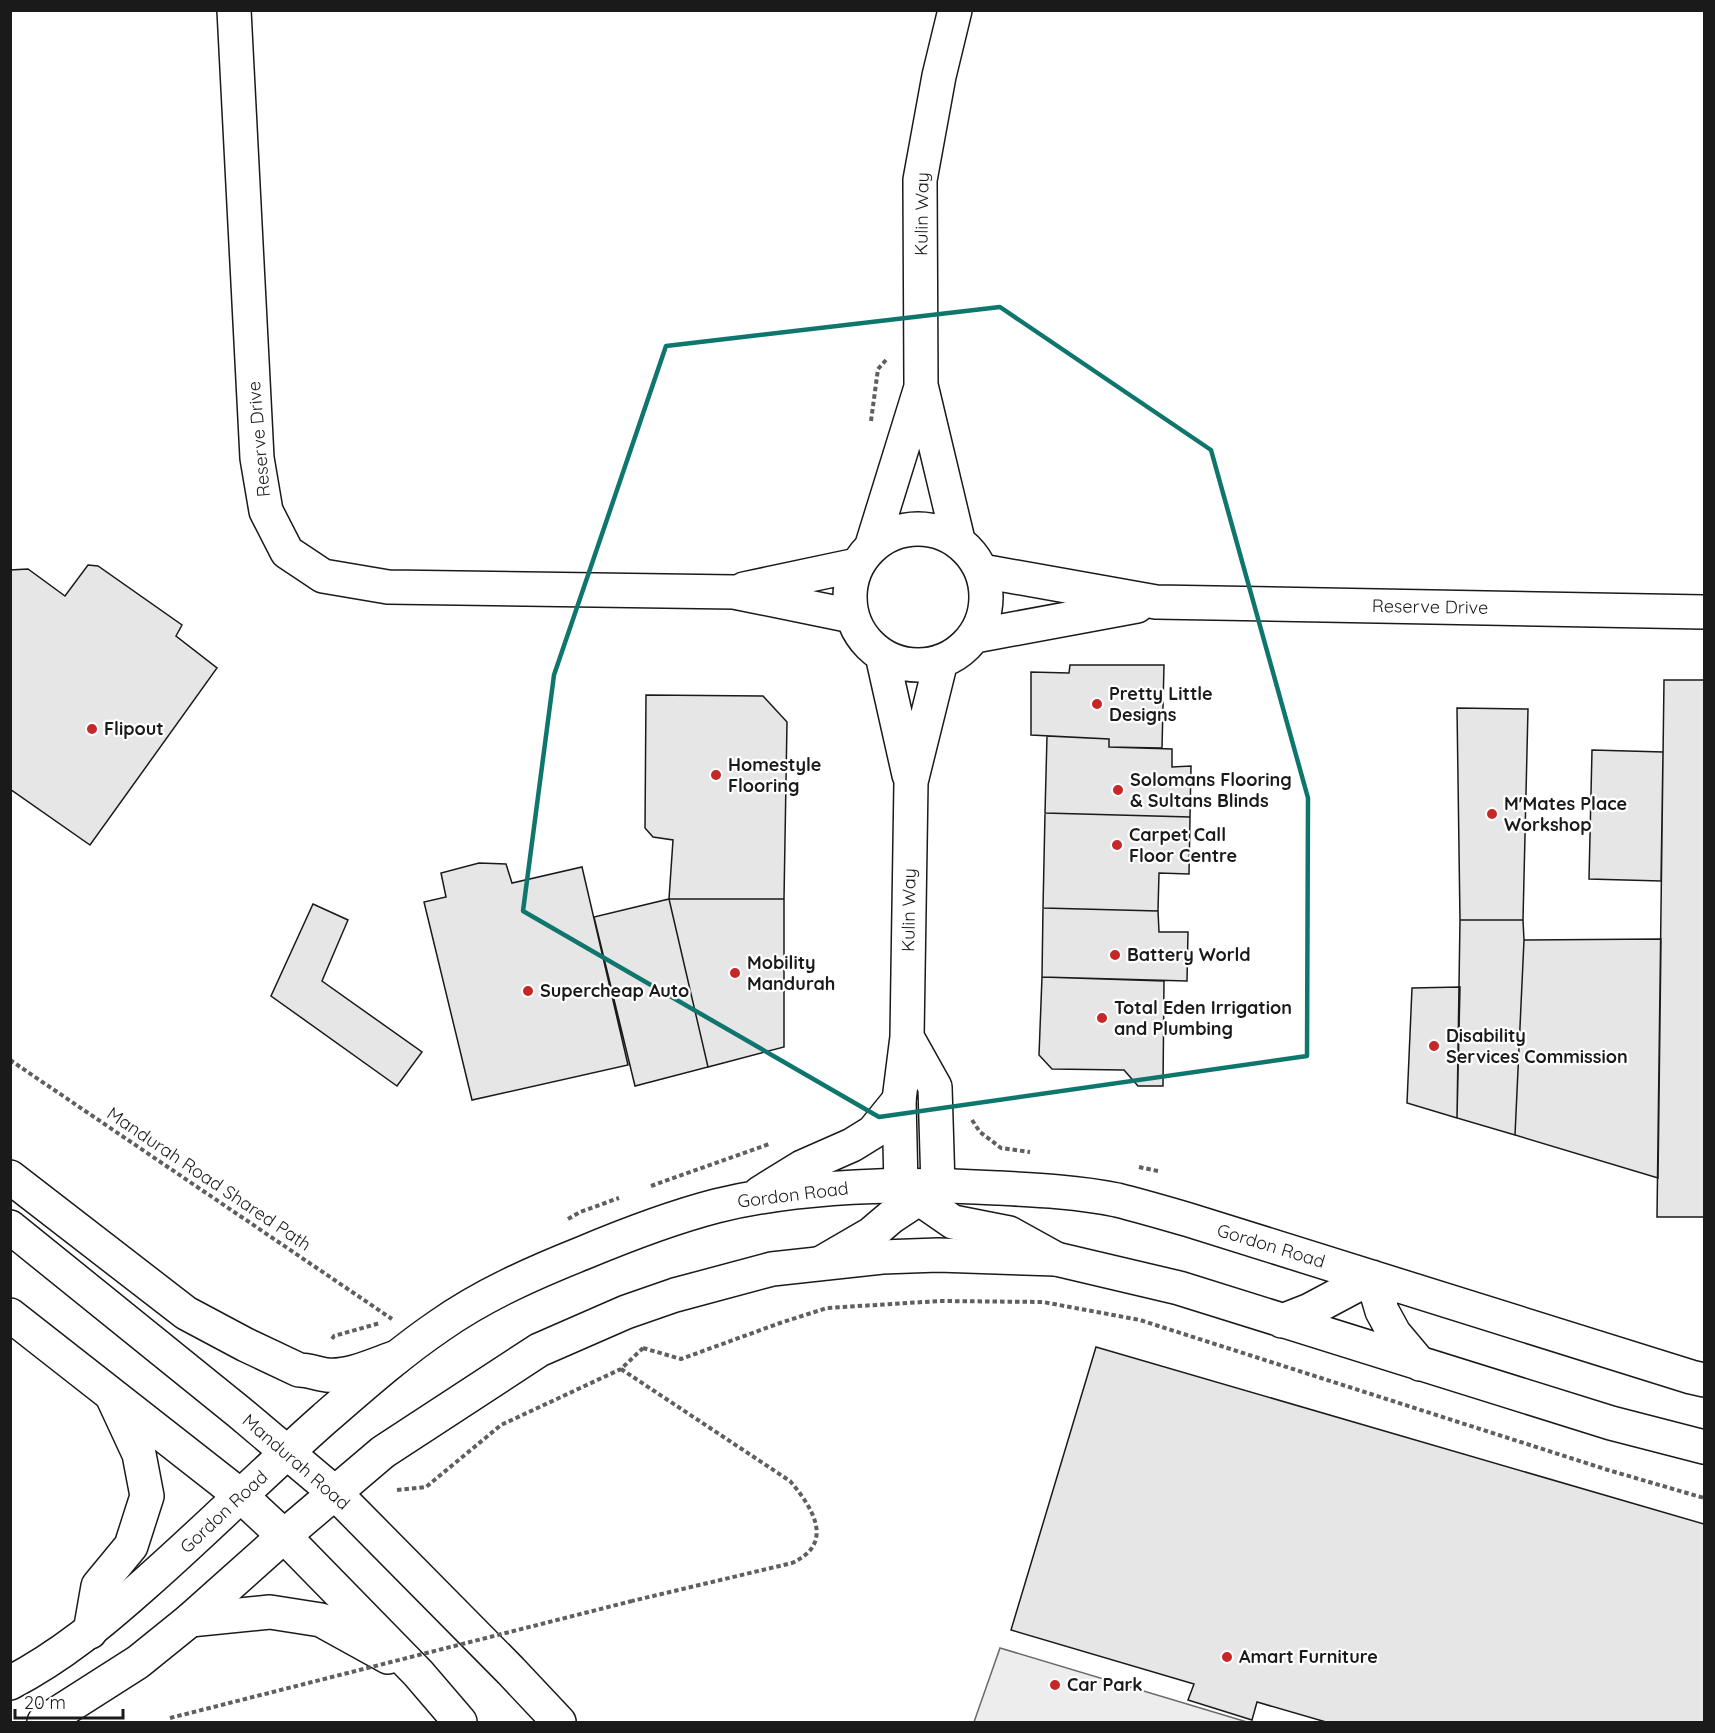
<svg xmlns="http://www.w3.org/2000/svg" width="1715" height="1733" font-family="Quicksand,sans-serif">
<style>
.parking{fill:#ededed;stroke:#6a6a6a;stroke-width:1.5}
.building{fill:#e6e6e6;stroke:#1a1a1a;stroke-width:1.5}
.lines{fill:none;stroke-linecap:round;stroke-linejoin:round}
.street-casing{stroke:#1a1a1a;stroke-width:36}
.secondary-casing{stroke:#1a1a1a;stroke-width:36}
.highway-casing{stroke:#1a1a1a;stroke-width:36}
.path{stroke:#5f5f5f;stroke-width:4;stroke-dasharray:4.5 3;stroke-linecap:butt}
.street{stroke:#fff;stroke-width:33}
.secondary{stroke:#fff;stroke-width:33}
.highway{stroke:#fff;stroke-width:33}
.path-bridge{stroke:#5f5f5f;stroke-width:4;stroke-dasharray:4.5 3;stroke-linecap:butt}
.marked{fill:none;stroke:#0f766e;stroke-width:4.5;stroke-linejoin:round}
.poi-dot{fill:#c62828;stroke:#fff;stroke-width:2}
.labels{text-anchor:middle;stroke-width:4.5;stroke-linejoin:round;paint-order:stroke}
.street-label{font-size:18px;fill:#1a1a1a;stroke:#fff}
.poi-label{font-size:18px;font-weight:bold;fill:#1a1a1a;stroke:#fff;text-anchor:start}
</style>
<rect width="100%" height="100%" fill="#fff"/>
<path class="parking" d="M1000 1648 1247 1722H974Z"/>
<path class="building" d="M88 565 98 566 182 625 176 636 217 668 90 845 10 789V570L28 569 65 596Z
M1070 665H1164L1162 748 1109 747V739L1031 735V672L1069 673Z
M1664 680H1704V1217H1657Z
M646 695 763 696 787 722 784 899H669L673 840 653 837 645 828Z
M1457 708 1528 709 1523 920H1460Z
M1047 736 1109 739V747L1172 749V767L1191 766 1190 817 1045 813Z
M1592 750 1663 752 1661 881 1589 879Z
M1045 813 1190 817 1189 874 1159 873 1158 911 1043 908Z
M479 863 506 864 512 883 582 867 628 1065 472 1100 424 902 446 897 441 873Z
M669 899H784V1047L708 1067Z
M669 899 708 1067 635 1086 594 917Z
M313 904 348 920 322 981 422 1052 397 1086 271 996Z
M1043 908 1158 911 1159 932H1188L1187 981 1042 977Z
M1460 920H1523L1524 940 1515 1135 1457 1118Z
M1661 939 1658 1178 1515 1135 1524 940Z
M1042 977 1164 981 1163 1086H1138L1124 1070 1052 1069 1039 1055Z
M1460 987 1457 1118 1407 1103 1412 988Z
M1096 1347 1704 1524V1722H1326L1257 1702 1252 1720 1188 1700 1194 1684 1011 1630Z"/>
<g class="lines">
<g class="street-casing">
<path id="street" d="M234 10 257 458 266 511 287 552 323 576 388 587 734 592 852 616
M955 10 939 76 920 180 921 385 958 540
M850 597a68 68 0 1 1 136 0a68 68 0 1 1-136 0Z
M872 545 921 387
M982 571 1156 602 1704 612
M744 589 857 565
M975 636 1137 606
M882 655 909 775
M941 661 911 782 907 1037 899 1100 901 1186 953 1222 1009 1233 1056 1259
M821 1263 871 1234 891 1217 938 1186 935 1087 907 1037"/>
</g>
<g class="secondary-casing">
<path id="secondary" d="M760 1193 802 1167 852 1145 873 1132 899 1100
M1282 1321 1310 1310 1372 1277 1382 1311 1394 1333 1420 1364
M10 1683C63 1655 102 1622 146 1583 206 1530 263 1473 324 1419 361 1387 398 1354 439 1326 483 1295 533 1273 583 1253 626 1235 670 1218 716 1206 806 1184 905 1183 997 1188 1037 1190 1079 1192 1117 1200 1141 1206 1165 1213 1189 1220L1691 1377 1704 1380
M44 1722 138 1662 190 1620 284 1536 383 1452 539 1350 626 1312 675 1295 772 1269 882 1257 938 1255 1056 1259 1179 1288 1611 1423 1704 1447"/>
</g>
<g class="highway-casing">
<path id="highway" d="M10 1177 186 1313 246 1345 299 1370C309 1370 318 1374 327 1375 350 1377 376 1364 397 1357
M10 1227 239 1412 334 1492 511 1671 559 1722
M10 1315 241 1496 284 1536 418 1673 460 1722
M190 1620 270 1612 321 1620 388 1657
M90 1632 98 1586 131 1546 147 1496 139 1454 113 1398"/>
</g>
<path class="path" d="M871 421 878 369 886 360
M10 1060 392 1319
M972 1120 980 1132 1001 1148 1030 1152
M1139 1167 1158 1171
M651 1186 769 1144
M568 1219 580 1212 619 1198
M332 1339 334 1336 380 1323
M643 1348 681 1359 780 1323 827 1308 940 1301 1043 1302 1140 1320 1608 1470 1704 1498
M621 1369 790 1481C812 1507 836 1543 792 1563L632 1601
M397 1490 426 1487 501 1425 621 1369 643 1348 642 1346"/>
<use href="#street" class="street"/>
<use href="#secondary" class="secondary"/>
<use href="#highway" class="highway"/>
<path class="path-bridge" d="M170 1718 632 1601"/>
</g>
<path class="marked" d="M1000 307 1211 450 1308 798 1307 1056 879 1117 523 911 554 675 666 346Z"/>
<g class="poi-dot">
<circle cx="1097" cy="704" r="6"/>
<circle cx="92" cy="729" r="6"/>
<circle cx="716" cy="775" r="6"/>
<circle cx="1118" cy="790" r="6"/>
<circle cx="1492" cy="814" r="6"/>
<circle cx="1117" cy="845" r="6"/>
<circle cx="1115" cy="955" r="6"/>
<circle cx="735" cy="973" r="6"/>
<circle cx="528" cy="991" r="6"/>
<circle cx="1102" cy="1018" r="6"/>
<circle cx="1434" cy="1046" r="6"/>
<circle cx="1227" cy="1657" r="6"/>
<circle cx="1055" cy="1685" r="6"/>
</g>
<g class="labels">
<g class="street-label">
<text transform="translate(922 214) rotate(-89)" y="6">Kulin Way</text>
<text transform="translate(259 439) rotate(-95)" y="6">Reserve Drive</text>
<text transform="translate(1430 607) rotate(1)" y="6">Reserve Drive</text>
<text transform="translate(909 910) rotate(-89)" y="6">Kulin Way</text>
<text transform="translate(209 1179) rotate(34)" y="6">Mandurah Road Shared Path</text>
<text transform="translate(793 1195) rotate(-7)" y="6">Gordon Road</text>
<text transform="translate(1271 1246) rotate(17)" y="6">Gordon Road</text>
<text transform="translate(296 1462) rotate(41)" y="6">Mandurah Road</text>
<text transform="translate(224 1512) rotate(-43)" y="6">Gordon Road</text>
</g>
<g class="poi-label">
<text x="1109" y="700">Pretty Little<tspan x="1109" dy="21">Designs</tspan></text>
<text x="104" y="735">Flipout</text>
<text x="728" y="771">Homestyle<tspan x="728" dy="21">Flooring</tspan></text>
<text x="1130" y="786">Solomans Flooring<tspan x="1130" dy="21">&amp; Sultans Blinds</tspan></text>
<text x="1504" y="810">M'Mates Place<tspan x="1504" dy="21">Workshop</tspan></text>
<text x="1129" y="841">Carpet Call<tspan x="1129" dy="21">Floor Centre</tspan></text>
<text x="1127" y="961">Battery World</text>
<text x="747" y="969">Mobility<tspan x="747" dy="21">Mandurah</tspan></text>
<text x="540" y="997">Supercheap Auto</text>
<text x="1114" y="1014">Total Eden Irrigation<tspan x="1114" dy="21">and Plumbing</tspan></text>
<text x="1446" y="1042">Disability<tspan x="1446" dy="21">Services Commission</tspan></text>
<text x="1239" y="1663">Amart Furniture</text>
<text x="1067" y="1691">Car Park</text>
</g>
</g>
<rect width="1715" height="1733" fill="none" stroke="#1a1a1a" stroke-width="24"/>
<path d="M15 1709v9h108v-9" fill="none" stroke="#1a1a1a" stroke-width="3"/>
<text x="24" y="1709" font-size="18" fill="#1a1a1a" stroke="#ffffff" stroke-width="4.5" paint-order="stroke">20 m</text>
</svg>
